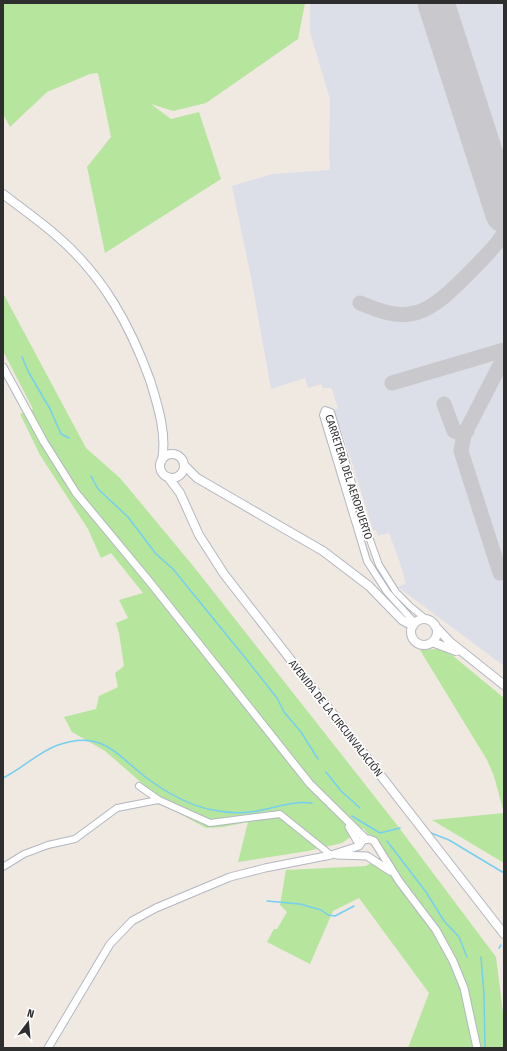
<svg xmlns="http://www.w3.org/2000/svg" width="507" height="1051" font-family="'Fira Sans Condensed',sans-serif">
<style>
.airport{fill:#dcdee8}
.green{fill:#b6e59e}
.lines{fill:none;stroke-linecap:round;stroke-linejoin:round}
.stream{stroke:#75cff0;stroke-width:1.5}
.taxiway{stroke:#c9c8cc;stroke-width:15}
.runway{stroke:#c9c8cc;stroke-width:37}
.minor-casing{stroke:#b4b7c1;stroke-width:8}
.tertiary-casing{stroke:#b4b7c1;stroke-width:9}
.secondary-casing{stroke:#b4b7c1;stroke-width:10}
.minor{stroke:#fff;stroke-width:6}
.tertiary{stroke:#fff;stroke-width:7}
.secondary{stroke:#fff;stroke-width:8}
.labels{text-anchor:middle;stroke-width:3.5;stroke-linejoin:round;paint-order:stroke}
.street-label{font-size:11px;fill:#2e2e2e;stroke:#fff}
</style>
<rect width="100%" height="100%" fill="#efe9e1"/>
<path class="airport" d="M310 3H504V666L398 587 406 583 399 560 389 533 378 536 376 530H373L353 465 334 410 338 408 332 389 329 388H323L321 384 308 388 305 378 271 389 251 277 232 186 272 174 330 170 329 155 330 99 310 32Z"/>
<path class="green" d="M3 3H305L298 39 206 103 173 111 151 104 171 119 199 112 221 179 105 253 87 167 111 137 98 73 90 74 47 92 10 127 3 114Z
M3 293 86 448 120 478 194 567 397 825 496 957 504 1021V1048H408L429 993 359 898 333 911 310 964 267 942 274 929H277L287 912 280 905 286 870 366 866 385 854 363 828 342 843 308 851 238 862 248 822 223 827 206 828 166 806 150 803 144 785 105 751 72 732 64 717 96 709 99 696 118 687 115 673 124 666 119 633 116 623 128 618 119 600 143 593 111 553 101 558 88 529 40 455 20 414 33 409 3 351Z
M438 649 452 655 504 698V863L432 820 504 813 494 776 487 760 420 650Z"/>
<g class="lines">
<path class="stream" d="M22 357 29 373 50 409 61 434 69 438
M91 476 98 489 128 517 156 554 173 569 247 660 277 698 284 712 301 732 318 759
M326 772 341 791 360 808
M3 778C22 769 38 752 58 745 103 729 116 755 148 779 166 792 191 806 213 810 230 814 250 813 267 809 283 805 296 801 312 803
M352 816 380 833 400 828
M431 833 449 840 504 873
M387 841 426 892 444 921 459 937 467 957
M267 901 300 904 321 910 328 915 335 916 354 906
M499 948 501 945
M481 957 484 994 485 1048"/>
<path class="taxiway" d="M504 214V215
M360 303C375 309 393 317 410 314 419 313 429 308 437 302 449 294 500 244 504 232
M392 383 504 350
M444 404 454 431 462 434 467 431
M500 573 461 451 464 435 499 367 504 362"/>
<path class="runway" d="M436 3 504 214"/>
<g class="minor-casing">
<path id="minor" d="M415 623 387 592 367 561 323 415 325 410 331 412 363 520 379 565 396 592 411 607 427 620
M139 786 159 800 210 823 280 814 331 855
M3 867 24 854 48 845 75 839 117 808 158 800"/>
</g>
<g class="tertiary-casing">
<path id="tertiary" d="M3 367 44 442 76 493 149 581 310 784 366 839
M349 827 359 844
M337 855 367 856 390 871
M48 1048 110 944 132 921 156 908 230 877 265 868 331 855 359 846 363 840 369 839 374 841 399 881 436 930 453 961 464 988 477 1048"/>
</g>
<g class="secondary-casing">
<path id="secondary" d="M3 194C21 208 41 222 58 237 103 276 130 325 150 380 158 406 167 434 162 460
M160 466a12 12 0 1 1 24 0a12 12 0 1 1-24 0Z
M184 465 197 478 323 551 369 586 402 620 413 626
M168 477 180 493 199 535 224 574 504 934
M411 632a13 13 0 1 1 26 0a13 13 0 1 1-26 0Z
M435 626 450 642 504 685
M432 642 456 651"/>
</g>
<use href="#minor" class="minor"/>
<use href="#tertiary" class="tertiary"/>
<use href="#secondary" class="secondary"/>
</g>
<g class="labels">
<g class="street-label">
<text transform="translate(349 477) rotate(72)" y="4">CARRETERA DEL AEROPUERTO</text>
<text transform="translate(336 718) rotate(52)" y="4">AVENIDA DE LA CIRCUNVALACIÓN</text>
</g>
</g>
<rect width="507" height="1051" fill="none" stroke="#2e2e2e" stroke-width="8"/>
<g transform="translate(28 1023) rotate(16)" stroke="#ffffff" stroke-width="3" paint-order="stroke">
<path d="M0-3L7 15L0 10L-7 15Z" fill="#2e2e2e"/>
<text y="-6" font-size="11" font-weight="bold" text-anchor="middle" fill="#2e2e2e">N</text>
</g>
</svg>
